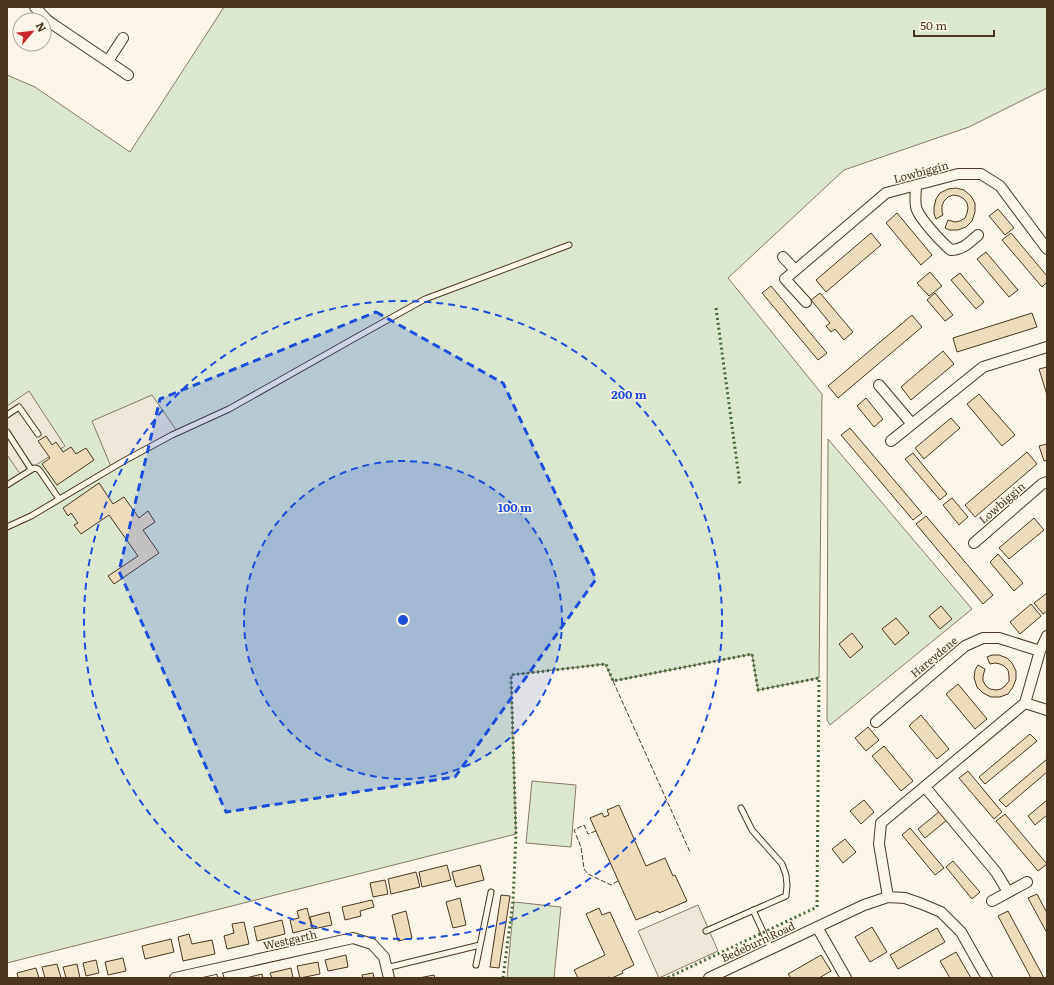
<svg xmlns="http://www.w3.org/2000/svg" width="1054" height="985" font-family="Literata,serif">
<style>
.green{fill:#dce7d0;stroke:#887966}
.parking{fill:#ede7d9;stroke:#887966}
.building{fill:#ecdcbc;stroke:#4a3520}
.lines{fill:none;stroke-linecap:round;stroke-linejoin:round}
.service-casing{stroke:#4a3520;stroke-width:7}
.minor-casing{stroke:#4a3520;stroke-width:12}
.service{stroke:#fbf6e9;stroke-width:5}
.minor{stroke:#fbf6e9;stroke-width:10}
.hedge{stroke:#436837;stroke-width:3;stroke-dasharray:2 3;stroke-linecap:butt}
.fence{stroke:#4a3520;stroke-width:1;stroke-dasharray:5 2;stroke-linecap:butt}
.marked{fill:#1d4ed8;fill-opacity:0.2;stroke:#1d4ed8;stroke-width:3;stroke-dasharray:8 5;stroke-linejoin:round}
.ring{fill:none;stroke:#1d4ed8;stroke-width:2;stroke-dasharray:7 5}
.labels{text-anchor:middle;stroke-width:3;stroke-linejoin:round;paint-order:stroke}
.street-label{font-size:11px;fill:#4a3520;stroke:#fbf6e9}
.centre{fill:#1d4ed8;stroke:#fbf6e9;stroke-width:2}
.ring-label{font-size:12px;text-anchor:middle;font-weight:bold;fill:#1d4ed8;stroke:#fbf6e9;stroke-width:3;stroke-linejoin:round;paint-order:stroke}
</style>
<rect width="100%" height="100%" fill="#fbf6e9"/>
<path class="green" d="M224 7H1047V88L969 127 844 170 728 278 822 394 819 678 758 690 752 654 613 681 605 664 511 675 516 834 7 963V75L35 87 130 152Z
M828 439 972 609 830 725 827 720Z
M532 781 576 785 571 847 526 843Z
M514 902 561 907 554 978H507Z"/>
<path class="parking" d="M29 391 65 446 21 475 7 455V406Z
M152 395 179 434 112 469 92 421Z
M698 905 718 951 659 978 638 931Z"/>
<path class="building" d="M956 188 964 190 971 196 975 203V212L972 221 966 227 958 230H949L945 228 948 220 955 222 960 221 965 218 967 213 968 208 967 203 964 199 959 196 953 195 948 197 944 201 942 206V211L943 215 936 219 934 214V207L936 199 940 193 948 189Z
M998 209 1014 228 1005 235 989 216Z
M897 213 932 255 921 265 886 223Z
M871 233 881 245 826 292 816 280Z
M1011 233 1047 276V282L1042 287 1002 240Z
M986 252 1018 290 1009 297 977 259Z
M930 272 942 286 929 296 917 283Z
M960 273 984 302 976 309 951 280Z
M771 286 827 353 818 360 762 293Z
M820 293 853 332 844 340 835 329 831 332 826 326 830 323 811 300Z
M935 293 953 315 945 321 927 300Z
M1032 313 1037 327 957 352 953 338Z
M912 315 922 327 838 398 828 386Z
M943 351 954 364 911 400 901 387Z
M1047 367V395L1039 369Z
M979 394 1015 435 1002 446 967 404Z
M866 398 883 419 874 427 857 406Z
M951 418 960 428 924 459 915 448Z
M850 428 922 513 913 520 841 435Z
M46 436 52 445 56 442 63 452 71 447 76 454 86 448 94 460 57 485 42 464 50 458 38 441Z
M1047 444V460L1044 461 1039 446Z
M1027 452 1037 464 975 517 965 505Z
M913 453 947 494 940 500 905 459Z
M99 483 113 504 124 497 139 518 148 511 155 522 143 530 159 553 114 584 108 576 138 556 109 515 81 534 74 525 78 523 71 513 68 516 63 508Z
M952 498 968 517 959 525 943 505Z
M926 516 993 595 983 604 916 524Z
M1034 518 1044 530 1009 559 999 548Z
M998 554 1023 583 1014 591 990 562Z
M1047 593V611L1043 614 1034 603Z
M1031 604 1041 616 1020 634 1010 622Z
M941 606 952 619 940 629 929 616Z
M896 618 909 633 895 645 882 629Z
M852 633 863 647 850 658 839 644Z
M992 655H999L1007 658 1012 663 1016 671V679L1013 687 1008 694 1000 697H991L983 693 977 687 974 678 975 670 978 665 985 669 983 676V681L986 686 990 689 996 690 1001 689 1005 686 1009 681V676L1008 670 1004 666 1000 664 995 663 990 664 987 657Z
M958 684 987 719 975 729 946 694Z
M921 715 949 749 937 759 909 726Z
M868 727 879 740 866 751 855 738Z
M1030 734 1037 741 985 784 979 777Z
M884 746 913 781 901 791 872 756Z
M1047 759V772L1006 807 999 800Z
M968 771 1002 812 994 819 959 778Z
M864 800 874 812 861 824 850 811Z
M1047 800V815L1035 825 1028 816Z
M619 805 646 866 665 858 673 876 675 875 687 901 659 913 658 911 636 920 590 818 602 813 604 817 609 815 607 810Z
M940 811 947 820 925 838 918 829Z
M1005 814 1047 864 1038 871 996 821Z
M910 828 944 868 935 875 902 835Z
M845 839 856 852 843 863 832 849Z
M953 861 980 892 972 899 946 867Z
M447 865 451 880 422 887 419 872Z
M480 865 484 880 456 887 452 872Z
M416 872 420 887 391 894 388 879Z
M385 880 388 894 373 897 370 883Z
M1037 894 1047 913V933L1028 898Z
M501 895 510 896 499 968 490 967Z
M460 898 466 925 453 928 446 902Z
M372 900 374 907 360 911 361 916 345 920 342 907Z
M307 908 312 928 293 933 290 920 299 918 297 911Z
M599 908 602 915 610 912 634 965 622 971 623 973 612 978H610L609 977 606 978H578L574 970 605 955 586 914Z
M406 911 412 938 398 941 392 915Z
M1008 911 1044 978H1031L998 916Z
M329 912 332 925 313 929 310 917Z
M282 920 285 934 257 941 254 927Z
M244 922 249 944 227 949 224 936 234 933 232 924Z
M872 927 887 952 870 962 855 937Z
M937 928 945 942 898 969 890 955Z
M189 934 192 944 212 940 215 954 183 961 178 937Z
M171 939 174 952 145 959 142 946Z
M956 952 971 978H950L940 961Z
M346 955 348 967 328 971 325 960Z
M821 955 831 971 819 978H791L788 974Z
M123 958 126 971 108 975 105 962Z
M96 960 99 973 86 976 83 963Z
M318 962 320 974 300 978 297 966Z
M57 964 61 978H45L42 967Z
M77 964 80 978H66L63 967Z
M36 968 39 978H18L17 973Z
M291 968 293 978H272L270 973Z
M373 973 374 978H363L362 975Z
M262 974 263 978H246Z
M434 975 435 978H419Z"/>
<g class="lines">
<g class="service-casing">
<path id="service" d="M7 415 19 407 38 434
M7 432 31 469
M7 485 34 468 38 469 40 471 59 499
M7 527 31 516 122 462 172 435 229 409 355 338 425 299 569 245
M753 910 771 949
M706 931 786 896 787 885 786 875 782 864 752 830 741 808
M476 965 491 892
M218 968 221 978
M386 968 480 945"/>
</g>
<g class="minor-casing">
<path id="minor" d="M35 7 47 20 54 25 128 75
M108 61 123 38
M916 186C916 193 914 203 917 210 921 220 943 244 951 250 963 250 970 242 978 235
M783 257 795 270
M806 302 785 279 886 193 958 174H981L1000 186 1047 249
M879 385 912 424
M891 441 983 367 1047 347
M974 543 1042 484 1047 482
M1025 703 1047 710
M876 722 965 646 983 638H999L1040 651
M925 787 996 872 1008 892
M888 897 879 844 881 823 1025 703 1040 651 1047 636
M992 901 1027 882
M817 927 846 978
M175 978 353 938 372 944 384 957 389 978
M709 978 864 905 888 897 905 898 922 904 941 912 961 932 987 978"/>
</g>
<use href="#service" class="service"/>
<use href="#minor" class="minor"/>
<path class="hedge" d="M716 308 740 485
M503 978 513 901 516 834 511 675 606 664 613 681 752 654 758 690 819 678 817 907 667 978"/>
<path class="fence" d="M613 681 690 852
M596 831 588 834 584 825 574 830 581 847 584 869 588 874 611 885 618 881"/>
</g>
<path class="marked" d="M376 312 503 383 596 579 455 777 226 812 119 571 160 399Z"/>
<circle cx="403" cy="620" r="159" fill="#1d4ed8" fill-opacity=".12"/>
<g class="ring">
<circle cx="403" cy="620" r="159"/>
<circle cx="403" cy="620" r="319"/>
</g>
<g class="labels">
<g class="street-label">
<text transform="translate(921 172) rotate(-15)" y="4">Lowbiggin</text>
<text transform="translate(1002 503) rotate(-41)" y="4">Lowbiggin</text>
<text transform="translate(934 657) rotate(-40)" y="4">Hareydene</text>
<text transform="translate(290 940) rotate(-13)" y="4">Westgarth</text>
<text transform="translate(758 942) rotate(-25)" y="4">Bedeburn Road</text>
</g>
</g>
<circle cx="403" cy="620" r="6" class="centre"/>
<g class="ring-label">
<text x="629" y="399">200 m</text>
<text x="515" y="512">100 m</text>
</g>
<rect width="1054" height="985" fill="none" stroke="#4a3520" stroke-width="16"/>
<g transform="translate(32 32) rotate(62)"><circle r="19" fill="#fbf6e9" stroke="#b4a999"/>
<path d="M0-3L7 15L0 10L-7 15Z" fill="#c62828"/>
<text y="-6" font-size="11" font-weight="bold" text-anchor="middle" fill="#4a3520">N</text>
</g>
<path d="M914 30v6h80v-6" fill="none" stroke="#4a3520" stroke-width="2"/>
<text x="920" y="30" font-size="12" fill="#4a3520" stroke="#fbf6e9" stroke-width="3" paint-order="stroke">50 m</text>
</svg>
